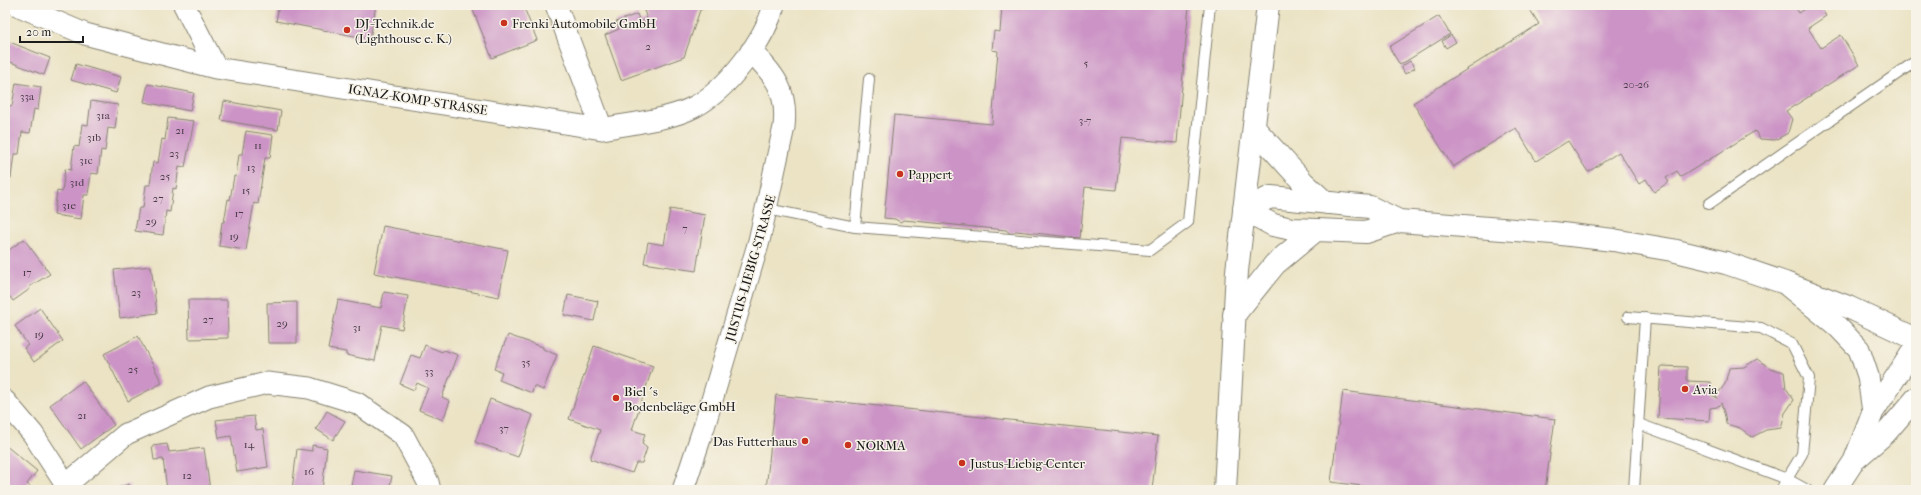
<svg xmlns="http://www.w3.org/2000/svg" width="1921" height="495" font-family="'IM FELL French Canon',serif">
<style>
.building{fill:#cc94c6}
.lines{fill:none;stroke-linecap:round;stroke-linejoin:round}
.lane-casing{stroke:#848070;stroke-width:12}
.street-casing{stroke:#848070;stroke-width:23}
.secondary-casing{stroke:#848070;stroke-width:24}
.primary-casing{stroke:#848070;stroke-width:24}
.lane{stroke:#fff;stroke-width:10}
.street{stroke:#fff;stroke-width:21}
.secondary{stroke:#fff;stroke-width:22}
.primary{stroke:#fff;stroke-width:22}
.poi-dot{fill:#c8321e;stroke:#f7f3e8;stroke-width:1.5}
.labels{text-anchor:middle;stroke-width:3;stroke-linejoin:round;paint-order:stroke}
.number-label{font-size:11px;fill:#483a46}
.poi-label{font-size:13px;fill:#1c1c1c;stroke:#f7f3e8;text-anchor:start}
.street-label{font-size:13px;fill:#1c1c1c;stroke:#f7f3e8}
</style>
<rect width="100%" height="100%" fill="#f7f3e8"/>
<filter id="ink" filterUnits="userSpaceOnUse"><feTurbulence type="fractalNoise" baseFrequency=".025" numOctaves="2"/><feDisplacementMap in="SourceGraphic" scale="8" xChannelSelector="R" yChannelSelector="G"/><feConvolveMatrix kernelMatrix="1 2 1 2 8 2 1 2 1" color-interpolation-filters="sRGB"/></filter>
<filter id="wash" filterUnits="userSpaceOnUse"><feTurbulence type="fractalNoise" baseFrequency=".012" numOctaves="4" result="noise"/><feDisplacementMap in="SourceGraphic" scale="16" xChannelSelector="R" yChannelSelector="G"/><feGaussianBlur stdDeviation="0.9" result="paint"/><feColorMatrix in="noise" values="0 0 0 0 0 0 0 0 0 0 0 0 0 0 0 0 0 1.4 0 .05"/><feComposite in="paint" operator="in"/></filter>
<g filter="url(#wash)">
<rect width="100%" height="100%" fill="#ebe3c4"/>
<g id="blocks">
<path class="building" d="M279 5H376L370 39 276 21Z
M471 5H523L537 40 492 58Z
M642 5H714L700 10 684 57 621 80 605 35 619 29 616 22 637 14 640 22 647 19Z
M1002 5H1189L1177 143 1122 138 1116 190 1085 187 1080 238 1016 231 1011 234 1006 230 904 220 900 222 895 219 884 218 894 115 992 124 998 51 992 50 994 31 1000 32Z
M1527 5H1794L1799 13 1811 5H1819L1826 16 1808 28 1821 48 1841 35 1859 65 1786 111 1792 119 1788 133 1775 140 1760 139 1755 131 1681 177 1677 171 1666 178 1669 182 1654 192 1646 179 1639 184 1619 152 1588 172 1568 141 1536 161 1516 128 1453 167 1413 103 1539 24Z
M1439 16 1450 34 1400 65 1389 47Z
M1451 35 1456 42 1446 48 1442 41Z
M7 41 50 58 44 75 5 60Z
M1410 61 1415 68 1405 74 1401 67Z
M76 64 121 77 116 93 71 80Z
M16 83 41 87 38 110 34 109 30 133 22 132 19 154H14L11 178 5 177V114L6 105 12 106Z
M148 84 194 93 190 111 144 102Z
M91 101 118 105 115 129 108 128 105 151 101 150 98 174 91 173 88 195H84L81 219 54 215 57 191 62 192 65 169 71 170 74 146 79 147 82 124 88 125Z
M224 101 281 111 278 130 221 120Z
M168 118 194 121 185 167 179 166 176 189 173 188 170 212 166 211 163 235 135 231 139 208H143L146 185H150L153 162 158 163 162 139 165 140Z
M246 131 273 135 270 158H265L258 204 254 203 246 250 219 246 222 222H224L228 199 230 200 234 176 236 177 239 154H242Z
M670 209 705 215 696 271 644 263 648 242 664 245Z
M383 226 508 250 499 297 374 273Z
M24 239 50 274 29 287 30 289 13 301 5 290V277L7 269 5 266V253Z
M151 266 157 313 120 318 114 270Z
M384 292 408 296 402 329 382 325 375 361 346 355V352L328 349 338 300 381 308Z
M568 295 598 301 594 321 564 315Z
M188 300H227L228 338 189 339Z
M297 302V343H268L267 303Z
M40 308 63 341 34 362 24 348 28 345 15 326Z
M508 335 543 347V349L557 355 543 390 534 386 532 393 499 380 502 372 494 369Z
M138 336 162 383 128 401 104 354Z
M425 345 442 352 444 350 458 355 442 397 450 401 443 420 419 410 428 388 417 383 414 390 400 384 411 355 420 358Z
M594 346 653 366 632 430 645 434 642 444 647 448 642 463H636L632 473 590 459 600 430 569 419Z
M1757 359 1770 368 1784 372 1786 388 1794 400 1785 413 1781 428 1766 430 1752 437 1740 428 1726 424 1725 416 1721 403 1717 407 1710 408 1709 421 1658 418 1661 366 1687 367V381L1711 382V395L1718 398 1716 396 1725 384 1729 368 1744 367Z
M83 381 114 425 81 449 50 405Z
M1343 391 1555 419 1545 490H1393L1331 482Z
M776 395 1158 436 1152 490H766Z
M490 399 533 415 518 457 475 442Z
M327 411 345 421 333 440 316 429Z
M254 416 256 430 263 429 268 467 237 472 231 436 219 438 216 420Z
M167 444 169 452 204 448 210 490H167L163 459 154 460 152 446Z
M5 445 37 471 27 484 34 490H5Z
M312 445 327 448 322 490H292L297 449 312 451Z
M354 470 392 476 389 490H347L348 485 351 486Z
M129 484 131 490H113Z"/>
</g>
</g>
<g filter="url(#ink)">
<use href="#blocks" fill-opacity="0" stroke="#848070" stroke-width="1"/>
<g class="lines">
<g class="lane-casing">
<path id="lane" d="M1709 204 1916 61
M767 209 855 227 869 79
M855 227 1150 250 1188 222 1210 5
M1628 317 1761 328 1792 344 1809 378 1802 454 1787 479 1807 490
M1639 424 1787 479 1781 490
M1634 490 1645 318"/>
</g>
<g class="street-casing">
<path id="street" d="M17 5 85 34 216 68 602 129C631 123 669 120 694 107 727 90 765 40 774 5
M184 5 216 68
M556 5 602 129
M1788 286 1837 326 1859 349 1868 376 1873 412
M5 401 33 434 66 485
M1856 459 1886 433 1916 398
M63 490 66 485 126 434 209 397 267 383 309 388 357 403 403 435 428 482 430 490
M683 490 704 427 759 241 784 127C788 90 775 76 751 51
M1835 490 1854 461 1873 412 1916 346"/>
</g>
<g class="secondary-casing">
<path id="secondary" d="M1254 128 1303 182 1326 203
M1244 209 1273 225 1292 229 1366 232 1399 221 1553 233 1613 240 1672 250 1726 263 1785 283 1848 307 1916 339
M1244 209 1271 197 1370 207 1399 221
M1234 315 1275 264 1316 230"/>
</g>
<g class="primary-casing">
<path id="primary" d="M1225 490 1237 271 1268 5"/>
</g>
<use href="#lane" class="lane"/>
<use href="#street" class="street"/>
<use href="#secondary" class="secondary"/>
<use href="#primary" class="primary"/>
</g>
</g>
<g class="poi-dot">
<circle cx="504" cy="23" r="4"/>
<circle cx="347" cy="30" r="4"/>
<circle cx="900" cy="174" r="4"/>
<circle cx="1685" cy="389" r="4"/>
<circle cx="616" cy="398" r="4"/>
<circle cx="805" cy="441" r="4"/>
<circle cx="848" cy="445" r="4"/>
<circle cx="962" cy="463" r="4"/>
</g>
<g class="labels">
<g class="number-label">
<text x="648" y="50">2</text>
<text x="1086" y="67">5</text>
<text x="1636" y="88">20-26</text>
<text x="27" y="100">33a</text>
<text x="103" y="119">31a</text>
<text x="1085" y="124">3-7</text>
<text x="180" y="134">21</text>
<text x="94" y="141">31b</text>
<text x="258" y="149">11</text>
<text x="174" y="157">23</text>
<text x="86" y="164">31c</text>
<text x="251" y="171">13</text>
<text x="165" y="180">25</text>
<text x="77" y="186">31d</text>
<text x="246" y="194">15</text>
<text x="158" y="202">27</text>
<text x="69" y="209">31e</text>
<text x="239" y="217">17</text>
<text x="151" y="225">29</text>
<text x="685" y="232">7</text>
<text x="234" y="240">19</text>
<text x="27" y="276">17</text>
<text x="136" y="296">23</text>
<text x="208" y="323">27</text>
<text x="282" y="327">29</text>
<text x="357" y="331">31</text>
<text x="39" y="338">19</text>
<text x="526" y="366">35</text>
<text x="133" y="373">25</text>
<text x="429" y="375">33</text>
<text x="82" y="419">21</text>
<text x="504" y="432">37</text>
<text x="249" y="448">14</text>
<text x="309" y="475">16</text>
<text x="187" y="479">12</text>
</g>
<g class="poi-label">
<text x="355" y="28">DJ-Technik.de<tspan x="355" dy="15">(Lighthouse e. K.)</tspan></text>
<text x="512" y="28">Frenki Automobile GmbH</text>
<text x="908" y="179">Pappert</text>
<text x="1693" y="394">Avia</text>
<text x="624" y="396">Biel´s<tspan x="624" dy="15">Bodenbeläge GmbH</tspan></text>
<text x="797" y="446" text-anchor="end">Das Futterhaus</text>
<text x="856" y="450">NORMA</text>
<text x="970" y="468">Justus-Liebig-Center</text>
</g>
<g class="street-label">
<text transform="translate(418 99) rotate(9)" y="5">IGNAZ-KOMP-STRASSE</text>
<text transform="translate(750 268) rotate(-74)" y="5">JUSTUS-LIEBIG-STRASSE</text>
</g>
</g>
<rect width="1921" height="495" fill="none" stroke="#f7f3e8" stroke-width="20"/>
<path d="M20 36v6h63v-6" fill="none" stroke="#1c1c1c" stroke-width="2"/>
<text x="26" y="36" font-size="12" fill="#1c1c1c" stroke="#f7f3e8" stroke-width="3" paint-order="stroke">20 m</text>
</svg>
